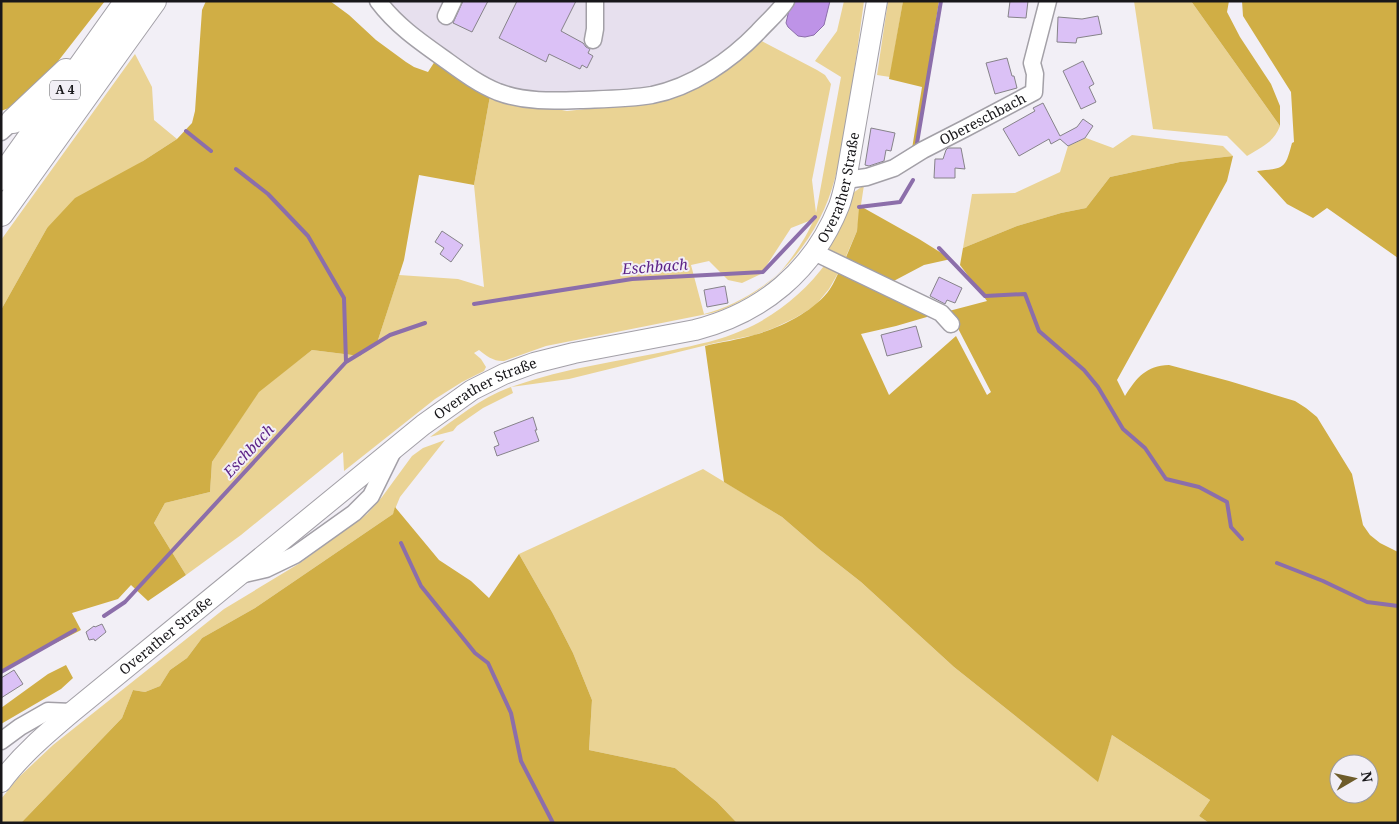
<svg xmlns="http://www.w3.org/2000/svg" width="1399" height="824" font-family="'Noto Serif',serif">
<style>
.built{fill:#e7e0ee}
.green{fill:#ead394;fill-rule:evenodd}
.forest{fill:#d0ae45;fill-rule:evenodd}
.water{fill:#be93e7;stroke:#8c6eaa}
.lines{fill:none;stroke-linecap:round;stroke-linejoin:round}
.stream{stroke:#8c6eaa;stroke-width:4}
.building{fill:#dbc1f6;stroke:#868389}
.minor-casing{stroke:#a3a0a7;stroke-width:19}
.major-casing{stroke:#a3a0a7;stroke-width:22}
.highway-casing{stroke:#a3a0a7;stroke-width:26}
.minor{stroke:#fff;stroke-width:16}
.major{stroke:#fff;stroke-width:20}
.highway{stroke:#fff;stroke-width:24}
.labels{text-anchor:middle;stroke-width:4;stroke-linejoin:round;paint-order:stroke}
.shield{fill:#f2eff6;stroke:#59585c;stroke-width:1}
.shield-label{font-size:12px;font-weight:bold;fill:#18171a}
.street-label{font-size:14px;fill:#18171a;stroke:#f2eff6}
.water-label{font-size:15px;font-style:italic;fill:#5d2487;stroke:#f2eff6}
</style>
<rect width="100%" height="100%" fill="#f2eff6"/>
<path class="built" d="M374 1H782L756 37 653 100 567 109 491 93Z"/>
<path class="green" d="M844 1H864C859 38 854 74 848 111 844 133 841 156 835 178 819 240 774 293 712 313L546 346 504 361C495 362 486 356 479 350L474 353 481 359 486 367 484 371 462 382 435 399 344 471 343 452 241 535 186 575 154 523 165 503 210 492 212 462 259 391 312 350 360 356 377 343 399 275 458 279 484 287 474 185 490 96 567 111 652 102 756 38 817 70 825 75 831 84 812 180 816 213 841 77 815 61 837 31ZM814 219C807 236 794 256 781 271 762 290 729 308 704 314L691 265 709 261 728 280 742 283 761 274 791 228Z
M888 1H903L890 77 877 75Z
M1134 1H1191L1280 126C1273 143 1263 146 1247 156L1227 136 1153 129Z
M135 54 152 87 154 120 177 139 143 161 47 228 1 310V240Z
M1132 135 1223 146 1233 156 1180 162 1110 177 1086 208 1061 213 1017 226 963 248 972 194 1015 193 1060 172 1068 146 1086 138 1113 148Z
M864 185 857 231 843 263 825 251 853 193Z
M827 262 841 268 829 289 815 306 795 318 774 328 755 335 715 343 569 379 511 387 513 393 483 408 457 426 453 431 430 437C456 419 483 396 514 386 565 368 620 361 673 350 696 345 721 340 743 330 776 316 806 291 827 262Z
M445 440 400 497 393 514 255 608 202 638 187 658 170 670 160 686 145 692 133 690 122 718 21 823H1V799L18 778 53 745 224 609 300 563 367 514 382 497 412 456 423 448Z
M703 469 782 517 819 549 861 582 954 667 1097 781 1112 735 1210 800 1199 816 1209 823H737L717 802 675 768 589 750 592 700 573 653 552 612 519 554Z"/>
<path class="forest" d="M1 1H105L27 101 1 111Z
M206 1H330L349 15 376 40 406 62 414 67 428 72 437 58 490 96 474 185 419 175 404 260 377 343 360 356 312 350 259 392 212 462 210 492 165 503 154 523 186 575 148 601 131 585 118 599 72 613 81 630 1 671V310L47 228 75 198 143 161 177 139 192 123 195 111 202 10Z
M903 1H939L915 153 911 155 922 87 889 79Z
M1191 1H1229L1227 12 1240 37 1271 84 1280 106V126Z
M1242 1H1398V258L1327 208 1313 218 1287 204 1257 171C1284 168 1285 170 1292 143L1294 142 1291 92 1243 16Z
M1233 156 1227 181 1117 380 1125 396C1137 377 1146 366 1169 365L1229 381 1295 401 1306 408 1317 417 1352 474 1363 525 1370 535 1380 543 1398 552V823H1209L1199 816 1210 800 1112 735 1098 782 954 667 861 582 819 549 782 517 724 482 705 346C721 342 738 340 754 335 780 328 815 311 830 289 834 283 837 275 841 268L937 314 896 326 861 334 889 395 956 336 987 395 991 392 949 311 987 301 960 265 963 248 1017 226 1061 213 1086 208 1110 177 1180 162ZM1339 764H1369V794H1339Z
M862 207 919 239 951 259 924 265 888 284 844 262 857 231 859 208Z
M395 507 439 560 471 581 489 598 519 554 552 612 573 653 592 700 589 750 675 768 717 802 737 823H21L122 718 133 690 145 692 160 686 170 670 187 658 202 638 255 608 393 514Z
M66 665 73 678 61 689 1 724V708L48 674Z"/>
<path class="water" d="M791 1H830L824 25 814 35 805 37 798 36 788 27 786 23Z"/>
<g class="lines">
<path class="stream" d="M186 131 211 151
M917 143 941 1
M236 169 268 194 308 236 344 298 346 362
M859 207 900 202 913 180
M939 248 985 296 1025 294 1039 331 1084 370 1098 387 1123 429 1145 448 1166 479 1199 487 1227 502 1231 527 1242 539
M474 304 632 279 763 272 815 217
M401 543 421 586 475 653 488 663 511 713 521 761 553 823
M1277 563 1323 581 1367 602 1398 606
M104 616 125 602 346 362 390 335 425 323
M1 672 75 630"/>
</g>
<path class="building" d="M463 1H488L472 32 453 23Z
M517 1H576L561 31 583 43 586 47 590 49 588 53 593 56 587 68 582 65 580 69 549 54 546 62 499 38Z
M1010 1H1028L1026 18 1008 17Z
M1098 16 1102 34 1077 38 1076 43 1057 42 1058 17 1082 19Z
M1007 58 1012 76H1014L1017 88 995 94 986 63Z
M1083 61 1094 84 1089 87 1096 102 1081 109 1063 71Z
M1043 103 1060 136 1077 127 1083 119 1093 126 1085 138 1068 146 1060 139 1051 144 1049 139 1019 156 1003 129 1035 111 1033 108Z
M871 128 895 133 891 151 886 150 884 161 869 166 865 165Z
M948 148H961L965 169 955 168V178H934L935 159H943L946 150Z
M442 231 463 245 451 262 440 254 444 248 435 242Z
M939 277 962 288 955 303 947 300 945 304 930 296Z
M725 286 728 303 707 307 704 290Z
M916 326 922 347 887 356 881 335Z
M533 417 537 430H535L539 441 497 456 494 447 499 445 494 432Z
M102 624 106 632 95 641 94 639 89 640 86 632 94 626 95 627Z
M14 670 23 684 1 698V678Z"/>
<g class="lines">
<g class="minor-casing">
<g id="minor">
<path d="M378 1C396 25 419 41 443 58 461 71 478 84 498 92 525 102 552 101 580 100 604 99 628 99 652 95 692 87 730 61 758 32 767 22 779 12 786 1"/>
<path d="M446 16 453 1"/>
<path d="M593 40 595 29V1"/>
<path d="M1 132 13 121"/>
<path id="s1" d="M846 180 867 177 894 168 923 150 964 129 1034 92 1035 74 1032 63 1048 1"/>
<path d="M814 252 941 313 951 324"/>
<path d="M240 575 266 569 295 555 354 513 371 496 394 449"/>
<path d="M1 741 20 727 48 711 72 712"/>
</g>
</g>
<g class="major-casing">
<g id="major">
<path id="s2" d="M1 782C21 755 47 733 72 712L423 425 472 390 504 374 534 363 574 353 695 330C762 313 813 271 839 206 842 198 844 189 846 180L877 1"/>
</g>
</g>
<g class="highway-casing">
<path id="highway" d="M13 121 66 71
M1 178 127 1
M1 214 154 1"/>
</g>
<use href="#minor" class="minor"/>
<use href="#major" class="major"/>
<use href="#highway" class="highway"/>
</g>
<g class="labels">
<rect class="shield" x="50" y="80.5" width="30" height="19" rx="4"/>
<g class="shield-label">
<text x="65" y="94">A 4</text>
</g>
<g class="street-label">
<text dy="5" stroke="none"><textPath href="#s1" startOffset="151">Obereschbach</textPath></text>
<text dy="5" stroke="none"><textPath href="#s2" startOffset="1061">Overather Straße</textPath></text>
<text dy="5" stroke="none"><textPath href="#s2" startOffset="626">Overather Straße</textPath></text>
<text dy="5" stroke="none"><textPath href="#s2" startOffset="221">Overather Straße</textPath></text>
</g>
<g class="water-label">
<text transform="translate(655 267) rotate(-4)" y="5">Eschbach</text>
<text transform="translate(249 451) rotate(-47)" y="5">Eschbach</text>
</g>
</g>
<rect width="1399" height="824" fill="none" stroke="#18171a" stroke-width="5"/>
<g transform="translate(1354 779) rotate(81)"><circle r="24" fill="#f2eff6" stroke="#9b999e"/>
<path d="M0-4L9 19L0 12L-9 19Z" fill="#6e5c2a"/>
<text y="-8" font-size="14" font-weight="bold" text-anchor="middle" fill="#18171a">N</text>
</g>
</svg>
